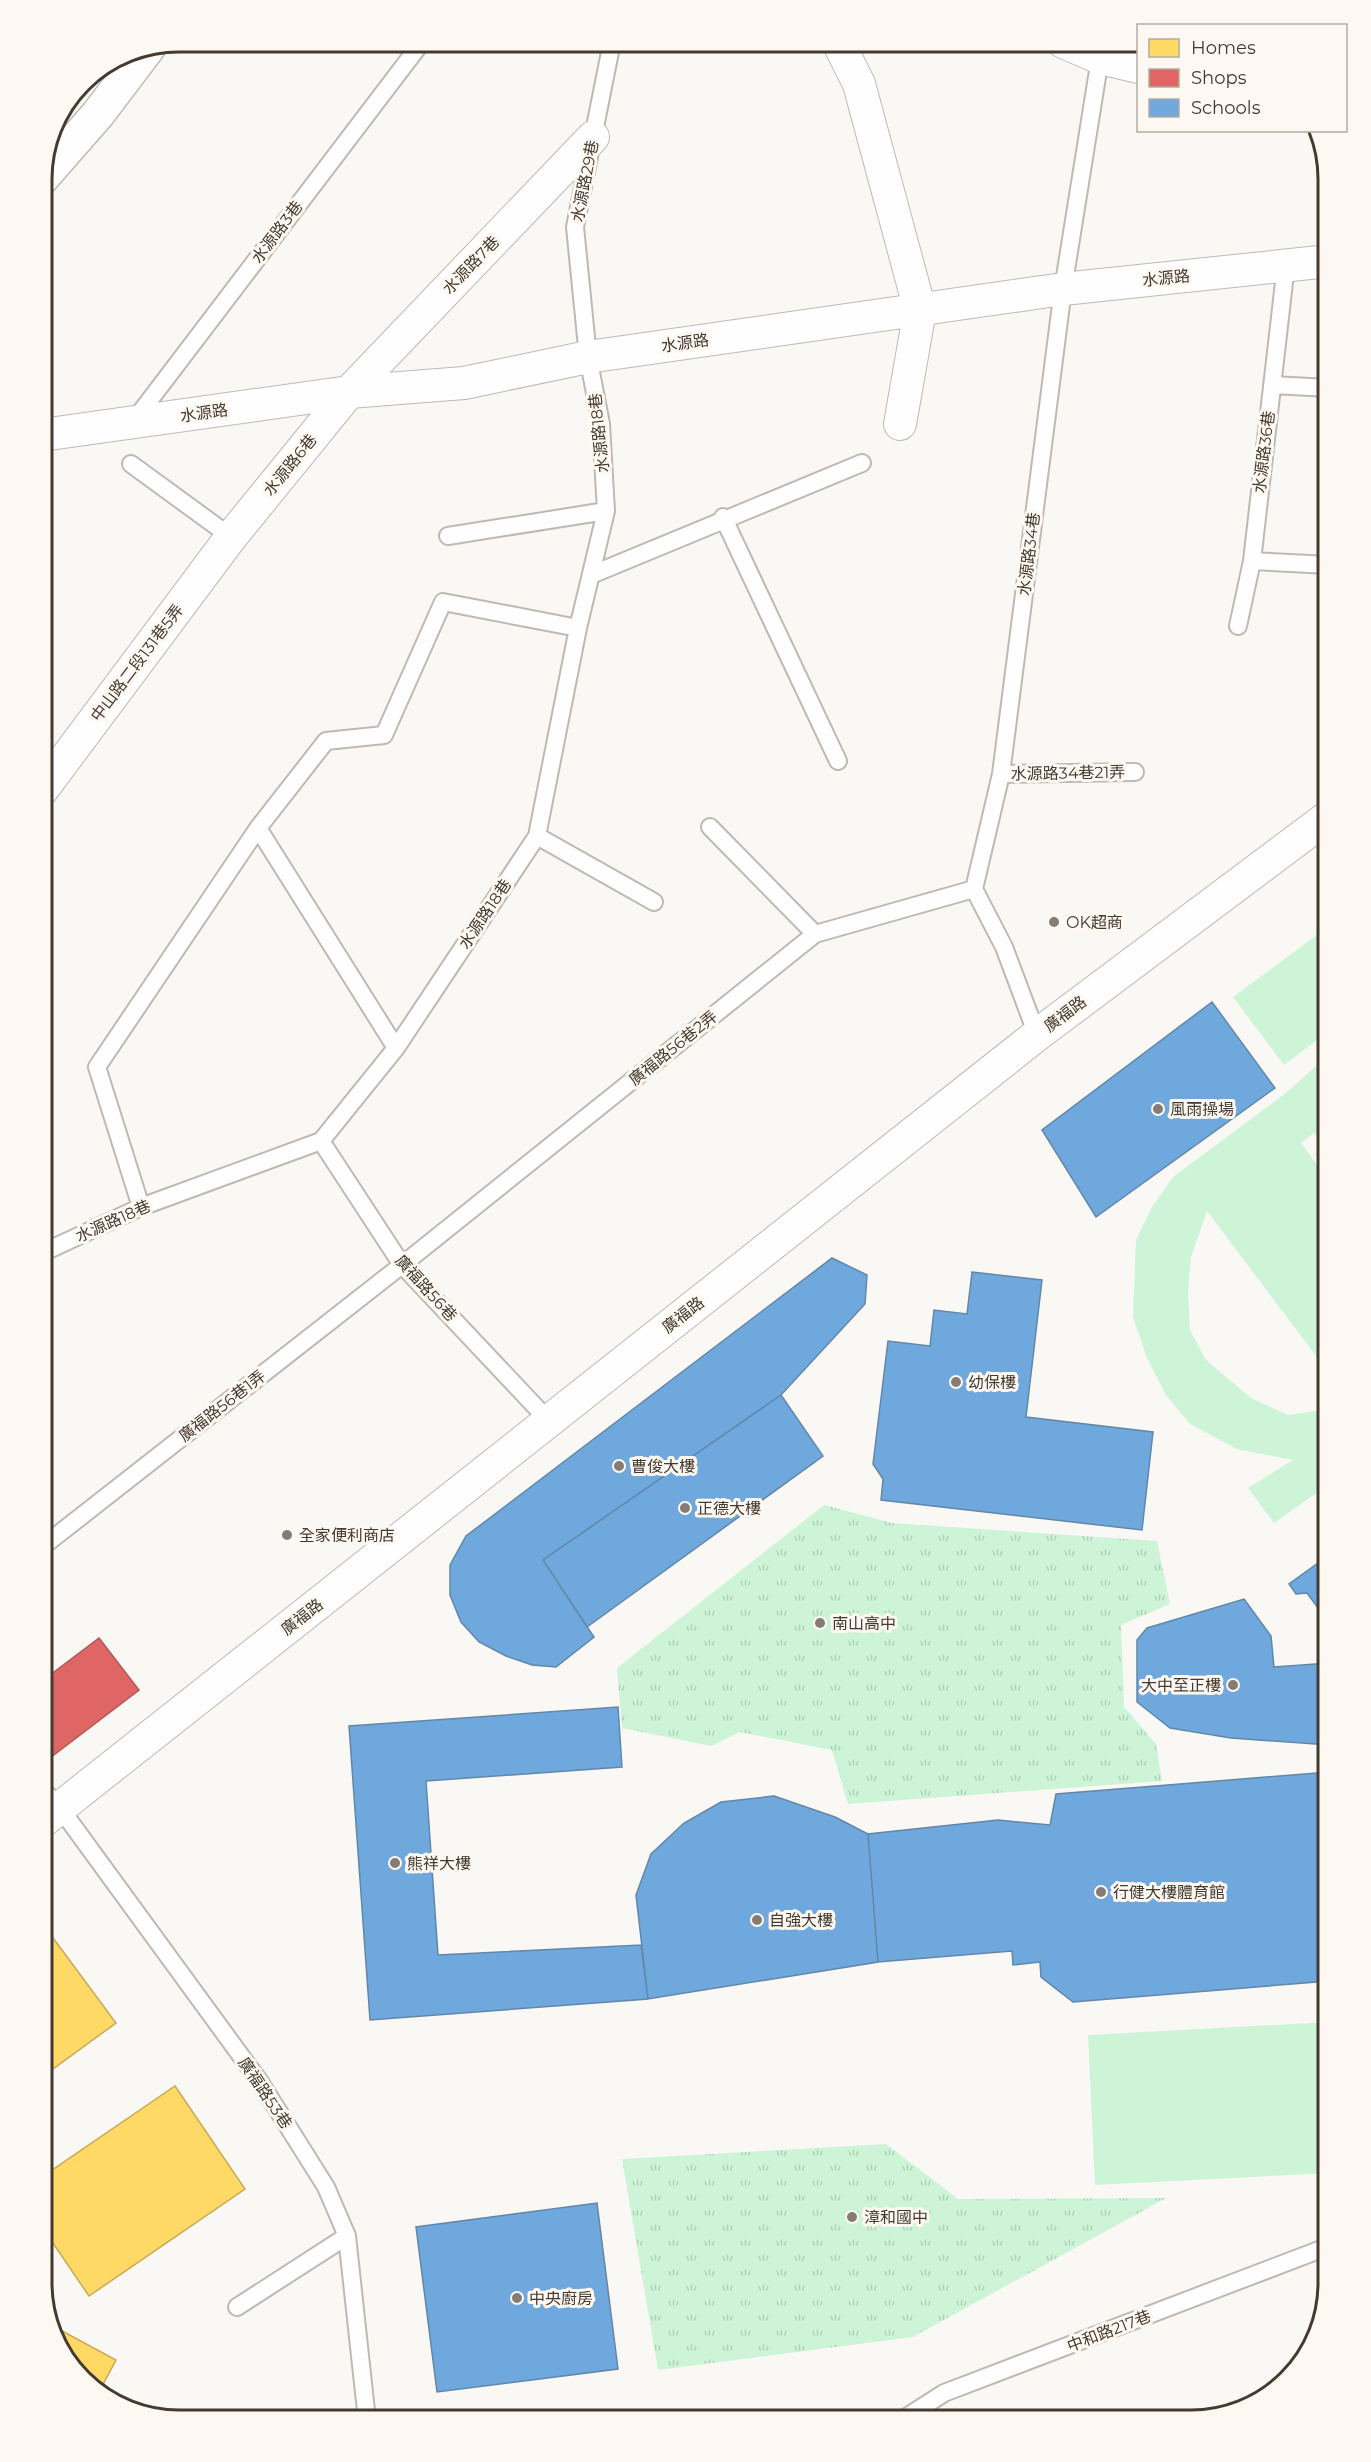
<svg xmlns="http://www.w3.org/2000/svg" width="1371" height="2462" font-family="Montserrat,'Noto Sans TC',sans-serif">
  <defs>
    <pattern id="grass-tufts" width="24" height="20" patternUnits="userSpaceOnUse" patternTransform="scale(1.5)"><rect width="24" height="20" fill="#cdf4d7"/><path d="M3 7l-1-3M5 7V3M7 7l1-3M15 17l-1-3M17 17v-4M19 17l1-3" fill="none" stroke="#b1d2b9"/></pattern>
  </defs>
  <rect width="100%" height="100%" fill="#faf8f5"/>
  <path fill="url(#grass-tufts)" d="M 824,1505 L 892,1523 L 1157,1541 L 1170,1604 L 1121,1625 L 1124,1707 L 1156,1744 L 1162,1781 L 848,1804 L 832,1750 L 740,1732 L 711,1746 L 622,1728 L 617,1668 Z
    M 886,2144 L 958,2199 L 1166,2198 L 913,2337 L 658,2370 L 622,2159 Z"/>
  <path fill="#cdf4d7" d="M 1329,926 L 1329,1031 L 1284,1065 L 1233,997 Z
    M 1329,1055 L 1329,1153 L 1314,1133 L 1301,1143 L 1329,1181 L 1329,1373 L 1207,1211 L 1191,1257 L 1188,1292 L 1190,1330 L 1206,1360 L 1251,1398 L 1288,1415 L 1329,1409 L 1329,1484 L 1274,1523 L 1248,1488 L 1293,1460 L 1237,1449 L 1190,1424 L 1166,1395 L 1147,1358 L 1133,1317 L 1136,1240 L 1152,1207 L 1173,1177 L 1282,1096 Z
    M 1329,2022 L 1329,2173 L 1095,2185 L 1088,2035 Z"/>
  <path fill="#ffd966" stroke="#c7a956" stroke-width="1.5" d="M 42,1923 L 116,2023 L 42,2077 Z
    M 175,2086 L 245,2189 L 89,2296 L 42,2227 L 42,2177 Z
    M 51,2325 L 116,2360 L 99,2392 L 53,2336 Z"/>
  <path fill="#e06666" stroke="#b15956" stroke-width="1.5" d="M 99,1638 L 139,1690 L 42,1764 L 42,1681 Z"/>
  <path fill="#6fa8dc" stroke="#6287a8" stroke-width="1.5" d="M 1212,1002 L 1275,1088 L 1096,1217 L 1042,1130 Z
    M 832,1258 L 867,1275 L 865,1304 L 781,1395 L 543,1560 L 594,1637 L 556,1667 L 532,1665 L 506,1656 L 479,1642 L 461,1622 L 450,1595 L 450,1565 L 466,1536 Z
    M 972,1272 L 1042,1280 L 1026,1417 L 1153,1432 L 1142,1530 L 881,1500 L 883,1479 L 873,1464 L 888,1341 L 930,1346 L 934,1310 L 967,1314 Z
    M 781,1395 L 823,1456 L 587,1627 L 543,1560 Z
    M 1329,1549 L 1329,1611 L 1324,1616 L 1307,1593 L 1296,1594 L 1289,1584 L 1318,1563 L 1322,1552 Z
    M 1244,1599 L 1271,1636 L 1274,1667 L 1329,1663 L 1329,1745 L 1231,1738 L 1170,1728 L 1137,1702 L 1137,1640 L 1147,1628 Z
    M 618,1707 L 622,1767 L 426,1781 L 438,1955 L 641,1945 L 648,1999 L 370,2020 L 349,1726 Z
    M 1329,1772 L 1329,1981 L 1073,2002 L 1041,1977 L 1040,1962 L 1013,1965 L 1012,1951 L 878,1962 L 868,1834 L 998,1820 L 1050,1825 L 1056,1794 Z
    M 774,1796 L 835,1817 L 868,1834 L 878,1962 L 648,1999 L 636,1895 L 651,1854 L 684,1823 L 721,1802 Z
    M 597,2203 L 618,2369 L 437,2392 L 416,2227 Z"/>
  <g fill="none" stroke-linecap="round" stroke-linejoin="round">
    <g stroke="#bfb9b3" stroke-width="20">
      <path id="service" d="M 1286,265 L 1252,561 L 1329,565
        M 1272,385 L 1329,388
        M 133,422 L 422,42
        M 131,464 L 231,537
        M 723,517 L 838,761
        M 448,536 L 606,511
        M 591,575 L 862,463
        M 1238,626 L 1252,561
        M 1001,774 L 1135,772
        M 710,827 L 815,934
        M 258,828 L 396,1048
        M 537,836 L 654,902
        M 1037,1035 L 1004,947 L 974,889 L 1001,774 L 1063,289 L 1101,52
        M 321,1141 L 402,1265 L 549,1421
        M 141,1207 L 97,1067 L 258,828 L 326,741 L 384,735 L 443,602 L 578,628
        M 42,1253 L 141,1207 L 321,1141 L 396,1048 L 537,836 L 578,628 L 606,511 L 601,424 L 588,357 L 575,227 L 612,42
        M 42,1547 L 402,1265 L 815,934 L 974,889
        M 42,1789 L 60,1808 L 260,2082 L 326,2187 L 347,2236 L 367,2420
        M 237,2307 L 347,2236
        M 902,2420 L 944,2393 L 1319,2250"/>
    </g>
    <g stroke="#bfb9b3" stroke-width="34">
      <path id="minor" d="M 838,42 L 859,84 L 920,310 L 900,424
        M 1063,42 L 1100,58 L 1138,67
        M 42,435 L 349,392 L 464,383 L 588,357 L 1063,289 L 1329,261
        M 42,790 L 231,537 L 349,392 L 593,137
        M 42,1822 L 1037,1035 L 1329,816"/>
    </g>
    <g stroke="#bfb9b3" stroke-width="36">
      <path id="tertiary" d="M 42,178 L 98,114 L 148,48"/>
    </g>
    <use href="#service" stroke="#fefefe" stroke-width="16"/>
    <use href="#minor" stroke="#fefefe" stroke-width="32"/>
    <use href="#tertiary" stroke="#fefefe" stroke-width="33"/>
  </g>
  <g fill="#847c75" stroke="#fdf8f2" stroke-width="2">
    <circle cx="1054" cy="922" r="6"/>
    <circle cx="1158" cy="1109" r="6"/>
    <circle cx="956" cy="1382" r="6"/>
    <circle cx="619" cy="1466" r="6"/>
    <circle cx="685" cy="1508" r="6"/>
    <circle cx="287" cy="1535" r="6"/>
    <circle cx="820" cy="1623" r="6"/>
    <circle cx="1233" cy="1685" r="6"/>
    <circle cx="395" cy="1863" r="6"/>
    <circle cx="1101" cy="1892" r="6"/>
    <circle cx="757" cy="1920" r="6"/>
    <circle cx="852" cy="2217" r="6"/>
    <circle cx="517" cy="2298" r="6"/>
  </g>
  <g text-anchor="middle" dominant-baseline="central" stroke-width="6" stroke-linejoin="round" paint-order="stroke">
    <g font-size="16" fill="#443a30" stroke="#fdf8f2">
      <text transform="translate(585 181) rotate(-79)">水源路29巷</text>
      <text transform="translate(277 232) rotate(-53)">水源路3巷</text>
      <text transform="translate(471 265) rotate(-46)">水源路7巷</text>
      <text transform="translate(1166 278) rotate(-6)">水源路</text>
      <text transform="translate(685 343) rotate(-8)">水源路</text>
      <text transform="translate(204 413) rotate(-8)">水源路</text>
      <text transform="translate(599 433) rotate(-96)">水源路18巷</text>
      <text transform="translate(1264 452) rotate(-83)">水源路36巷</text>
      <text transform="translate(290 465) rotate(-51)">水源路6巷</text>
      <text transform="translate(1029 554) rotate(-83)">水源路34巷</text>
      <text transform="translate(137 663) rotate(-53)">中山路二段131巷5弄</text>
      <text transform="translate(1068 773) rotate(-1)">水源路34巷21弄</text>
      <text transform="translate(485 914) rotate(-56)">水源路18巷</text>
      <text transform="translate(1065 1014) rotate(-37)">廣福路</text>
      <text transform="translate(673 1048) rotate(-39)">廣福路56巷2弄</text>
      <text transform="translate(113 1221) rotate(-24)">水源路18巷</text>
      <text transform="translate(426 1288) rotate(48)">廣福路56巷</text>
      <text transform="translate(683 1315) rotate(-38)">廣福路</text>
      <text transform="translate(222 1406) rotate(-38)">廣福路56巷1弄</text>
      <text transform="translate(302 1617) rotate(-38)">廣福路</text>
      <text transform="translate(265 2093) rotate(56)">廣福路53巷</text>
      <text transform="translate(1109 2331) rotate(-21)">中和路217巷</text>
    </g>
    <g font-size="16" fill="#443a30" stroke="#fdf8f2" text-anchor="start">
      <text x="1066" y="922">OK超商</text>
      <text x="1170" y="1109">風雨操場</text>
      <text x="968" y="1382">幼保樓</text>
      <text x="631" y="1466">曹俊大樓</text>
      <text x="697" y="1508">正德大樓</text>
      <text x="299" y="1535">全家便利商店</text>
      <text x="832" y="1623">南山高中</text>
      <text x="1221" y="1685" text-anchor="end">大中至正樓</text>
      <text x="407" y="1863">熊祥大樓</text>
      <text x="1113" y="1892">行健大樓體育館</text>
      <text x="769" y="1920">自強大樓</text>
      <text x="864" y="2217">漳和國中</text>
      <text x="529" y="2298">中央廚房</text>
    </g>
  </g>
  <path d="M0 0H1371V2462H0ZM179 52H1191A127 127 0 0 1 1318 179V2283A127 127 0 0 1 1191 2410H179A127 127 0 0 1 52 2283V179A127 127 0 0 1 179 52Z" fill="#fdf8f2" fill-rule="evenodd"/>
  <path fill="none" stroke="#443a30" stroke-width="3" d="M179 52H1191A127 127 0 0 1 1318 179V2283A127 127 0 0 1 1191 2410H179A127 127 0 0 1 52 2283V179A127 127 0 0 1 179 52Z"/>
  <rect x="1137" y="24" width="210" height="108" fill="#fdf8f2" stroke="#b3aca4" stroke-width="1.5"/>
  <rect x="1149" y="39" width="30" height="18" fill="#ffd966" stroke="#b3aca4" stroke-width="1.5"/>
  <text x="1191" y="54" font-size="18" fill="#443a30">Homes</text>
  <rect x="1149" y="69" width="30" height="18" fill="#e06666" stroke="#b3aca4" stroke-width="1.5"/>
  <text x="1191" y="84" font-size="18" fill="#443a30">Shops</text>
  <rect x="1149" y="99" width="30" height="18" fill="#6fa8dc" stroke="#b3aca4" stroke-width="1.5"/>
  <text x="1191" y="114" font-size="18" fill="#443a30">Schools</text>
</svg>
